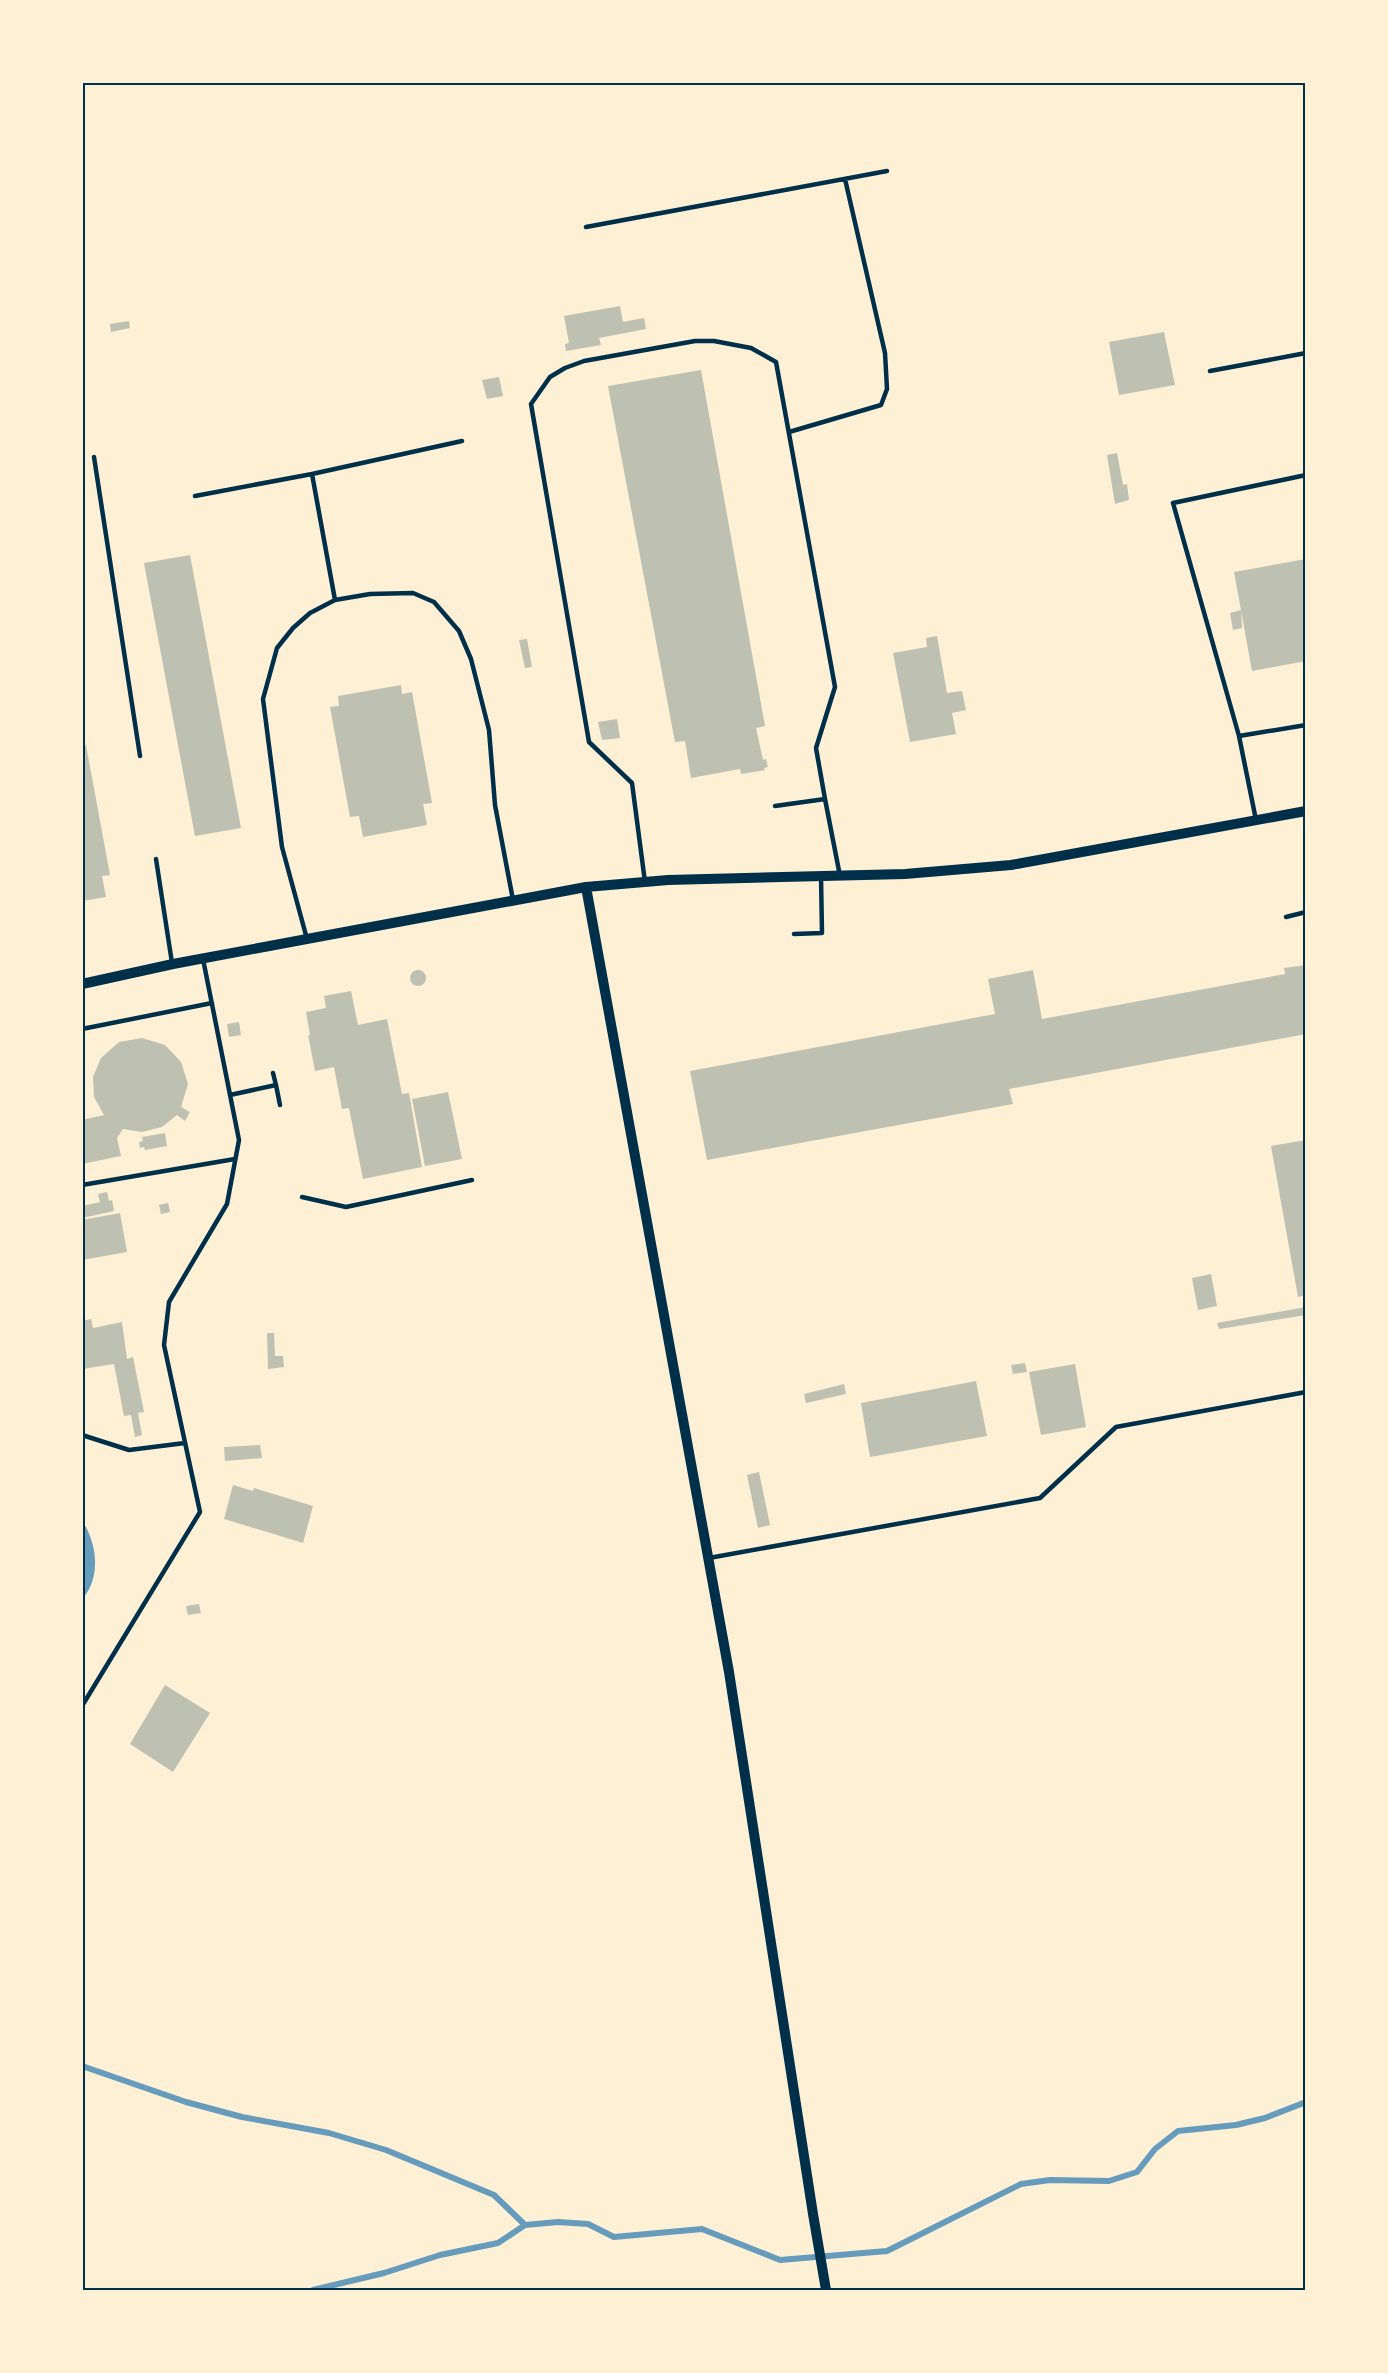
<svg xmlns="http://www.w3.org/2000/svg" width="1388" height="2373" font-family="Helvetica,sans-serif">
  <rect width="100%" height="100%" fill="#fdf0d5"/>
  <path fill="#669bbc" d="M 83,1522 C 97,1544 101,1577 83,1598 Z"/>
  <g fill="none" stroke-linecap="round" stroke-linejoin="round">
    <path stroke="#669bbc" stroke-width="6" d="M 82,2066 L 186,2102 L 242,2117 L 329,2133 L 386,2150 L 494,2195 L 525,2225
      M 313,2290 L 384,2273 L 440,2255 L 498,2243 L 525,2225 L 558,2222 L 588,2224 L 614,2237 L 702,2229 L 780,2260 L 887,2251 L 1021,2184 L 1050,2180 L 1109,2181 L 1137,2172 L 1155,2149 L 1178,2131 L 1236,2125 L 1265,2118 L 1306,2102"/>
  </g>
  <path fill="#bec0b2" d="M 620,306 L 623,322 L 644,318 L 646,329 L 599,338 L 601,345 L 566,351 L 565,344 L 569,343 L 564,316 Z
    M 129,321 L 130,328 L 111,332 L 110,324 Z
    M 1164,332 L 1175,385 L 1119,395 L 1109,342 Z
    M 701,370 L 765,726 L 756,728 L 763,760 L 766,759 L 768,767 L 764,768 L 765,770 L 741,774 L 740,769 L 691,778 L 685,741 L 675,742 L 608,386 Z
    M 499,377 L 503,396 L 487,399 L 482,380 Z
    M 1117,453 L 1123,485 L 1127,484 L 1129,500 L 1115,504 L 1107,455 Z
    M 190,555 L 241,828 L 195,836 L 144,563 Z
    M 1306,559 L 1306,661 L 1252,671 L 1234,572 Z
    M 1241,610 L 1242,628 L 1233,630 L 1230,613 Z
    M 937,636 L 947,693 L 962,691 L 966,710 L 952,713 L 956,734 L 910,742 L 893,653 L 927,647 L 926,638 Z
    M 527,639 L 532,667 L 525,668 L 519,640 Z
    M 401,685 L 402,694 L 412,692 L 432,803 L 423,804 L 427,825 L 363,837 L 359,816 L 350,817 L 330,707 L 339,706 L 338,696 Z
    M 617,719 L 620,738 L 602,740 L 598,722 Z
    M 86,745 L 110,875 L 102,876 L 106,897 L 82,901 L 82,746 Z
    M 1306,965 L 1306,1034 L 1009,1089 L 1013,1104 L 707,1160 L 690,1071 L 995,1014 L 988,979 L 1033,970 L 1042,1019 L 1285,974 L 1284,968 Z
    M410 978a8 8 0 1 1 16 0a8 8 0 1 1-16 0Z
    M 351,991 L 358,1025 L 387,1019 L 402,1094 L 409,1093 L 422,1167 L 363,1179 L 349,1108 L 342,1109 L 334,1067 L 315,1071 L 308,1035 L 310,1035 L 306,1012 L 326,1008 L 324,996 Z
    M 239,1022 L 241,1035 L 229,1037 L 227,1024 Z
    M 142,1038 L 165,1045 L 181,1062 L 188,1084 L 181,1107 L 190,1112 L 185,1121 L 177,1115 L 162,1127 L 142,1132 L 123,1129 L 117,1138 L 121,1156 L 82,1164 L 82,1120 L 104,1115 L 94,1097 L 93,1077 L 101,1058 L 119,1042 Z
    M 448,1092 L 462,1159 L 425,1166 L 412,1099 Z
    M 165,1133 L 167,1146 L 145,1150 L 144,1147 L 140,1148 L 139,1142 L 143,1141 L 142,1137 Z
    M 1306,1140 L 1306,1295 L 1298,1297 L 1271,1146 Z
    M 107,1192 L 109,1201 L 112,1200 L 114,1211 L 82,1218 L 82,1206 L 100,1202 L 98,1194 Z
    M 168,1203 L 170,1212 L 161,1214 L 159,1205 Z
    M 120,1213 L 127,1252 L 82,1260 L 82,1220 Z
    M 1211,1274 L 1217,1306 L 1198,1310 L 1192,1278 Z
    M 1306,1307 L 1306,1315 L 1219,1329 L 1217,1323 Z
    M 91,1319 L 93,1328 L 122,1322 L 127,1359 L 133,1357 L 144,1412 L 138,1413 L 142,1435 L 135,1437 L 131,1415 L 124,1416 L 114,1364 L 82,1369 L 82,1321 Z
    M 267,1333 L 274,1333 L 275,1356 L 283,1356 L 284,1367 L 268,1369 Z
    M 1025,1363 L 1027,1372 L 1013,1374 L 1011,1365 Z
    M 1075,1364 L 1086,1427 L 1041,1435 L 1029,1372 Z
    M 976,1381 L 987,1436 L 870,1457 L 861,1403 Z
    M 844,1384 L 846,1394 L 806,1403 L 804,1394 Z
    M 260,1445 L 262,1458 L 225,1461 L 224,1447 Z
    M 759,1472 L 770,1525 L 758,1528 L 747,1475 Z
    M 233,1485 L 253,1491 L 254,1488 L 313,1506 L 303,1543 L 224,1519 Z
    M 199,1604 L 201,1613 L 188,1615 L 186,1606 Z
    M 165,1685 L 210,1713 L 173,1772 L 130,1744 Z"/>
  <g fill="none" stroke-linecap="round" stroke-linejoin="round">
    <path stroke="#003049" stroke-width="4.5" d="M 586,227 L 887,171
      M 1210,371 L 1306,353
      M 789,432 L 881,405 L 887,389 L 885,353 L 845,179
      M 94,457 L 140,756
      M 195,496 L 312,474
      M 335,600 L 312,474 L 462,441
      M 1239,736 L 1306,725
      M 775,806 L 825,799 L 840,876
      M 1256,820 L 1239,736 L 1173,503 L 1306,475
      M 156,859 L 172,963
      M 645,882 L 632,783 L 589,742 L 531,404 L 550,377 L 565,368 L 584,361 L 695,341 L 714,341 L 751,348 L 776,362 L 835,687 L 816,748 L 825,799
      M 1286,917 L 1306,912
      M 794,934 L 822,933 L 821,876
      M 307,939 L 282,847 L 263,699 L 277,648 L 293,628 L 310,613 L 335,600 L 370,594 L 413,593 L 434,602 L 459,631 L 471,659 L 489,730 L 495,805 L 513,900
      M 82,1029 L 212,1003
      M 276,1085 L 280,1105
      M 230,1095 L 276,1085 L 273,1073
      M 82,1185 L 235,1159
      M 302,1197 L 346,1207 L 472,1180
      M 82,1435 L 129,1450 L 185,1443
      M 709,1558 L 1040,1498 L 1116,1427 L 1306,1392
      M 82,1706 L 200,1512 L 164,1345 L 169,1302 L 227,1204 L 239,1140 L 203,959"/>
    <path stroke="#003049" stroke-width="10" d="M 586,887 L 729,1672 L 813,2214 L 826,2290
      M 82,984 L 173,964 L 586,887 L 668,880 L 905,874 L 1011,865 L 1306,811"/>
  </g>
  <rect width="1388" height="2373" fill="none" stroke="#fdf0d5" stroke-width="168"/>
  <rect x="84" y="84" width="1220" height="2205" fill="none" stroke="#003049" stroke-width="2"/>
</svg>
